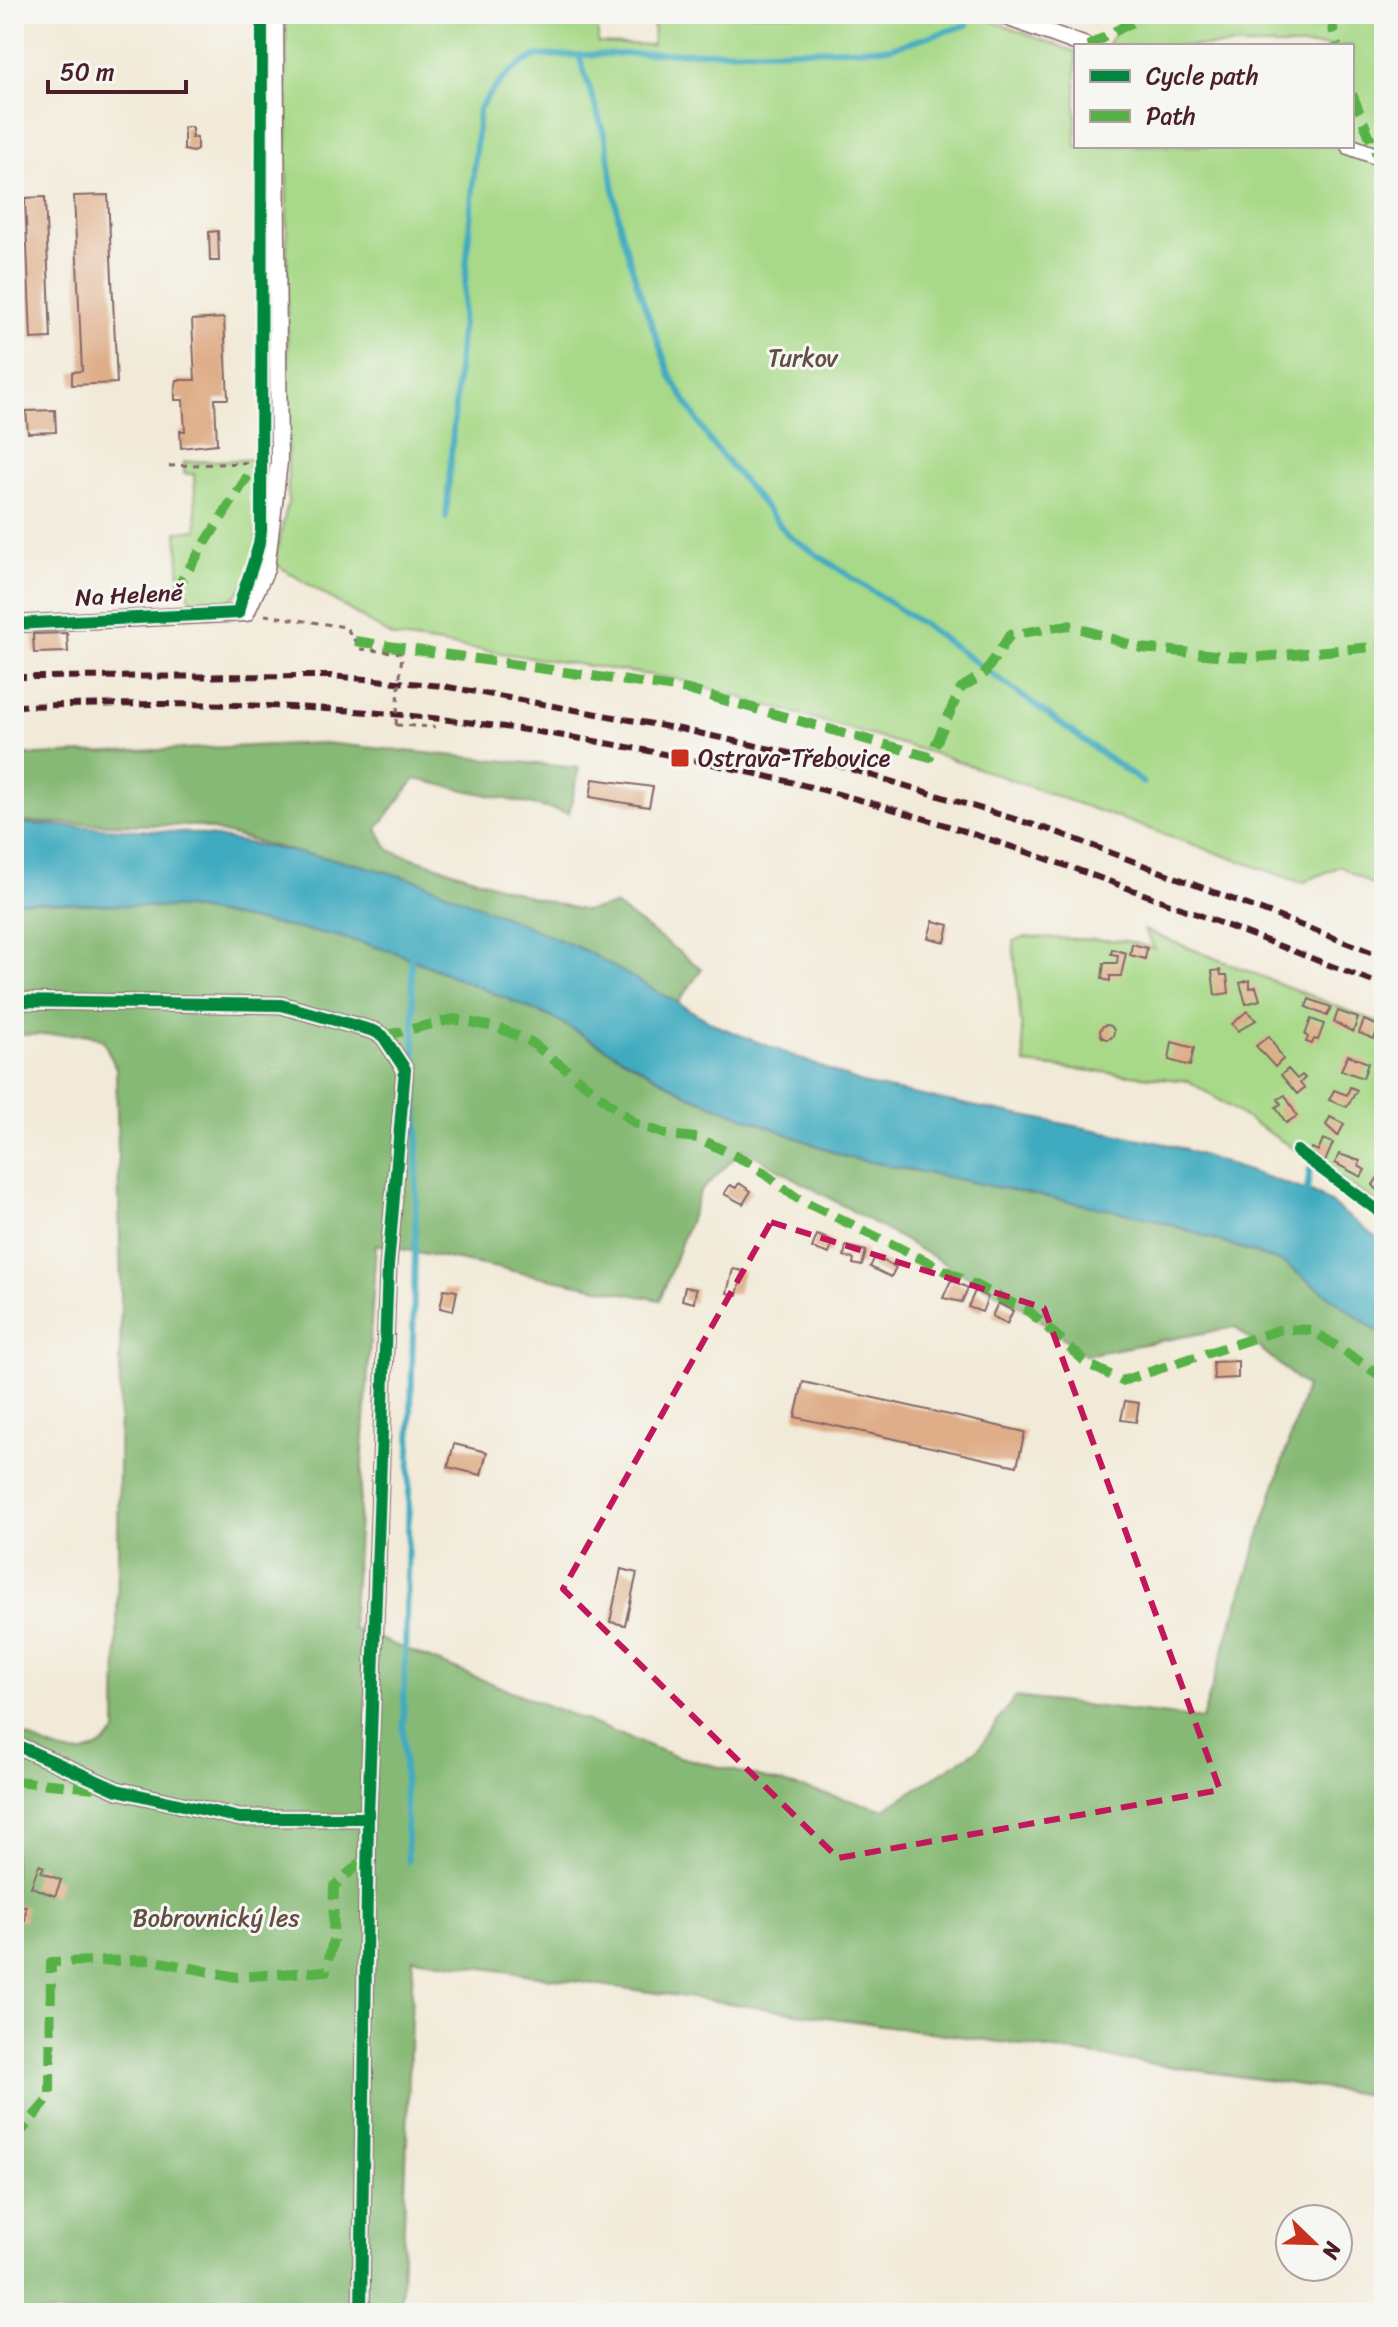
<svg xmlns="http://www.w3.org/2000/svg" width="1398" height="2327" font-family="Sriracha,sans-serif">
  <rect width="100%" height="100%" fill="#f6f6f2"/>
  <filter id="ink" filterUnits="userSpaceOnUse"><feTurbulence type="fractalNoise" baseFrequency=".0125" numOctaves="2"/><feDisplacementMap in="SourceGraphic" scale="16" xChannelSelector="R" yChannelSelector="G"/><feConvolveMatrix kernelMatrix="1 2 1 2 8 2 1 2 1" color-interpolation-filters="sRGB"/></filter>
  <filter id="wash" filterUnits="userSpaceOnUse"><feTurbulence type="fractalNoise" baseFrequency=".006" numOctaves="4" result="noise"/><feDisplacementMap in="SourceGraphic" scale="32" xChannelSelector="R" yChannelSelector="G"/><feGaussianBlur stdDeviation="1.8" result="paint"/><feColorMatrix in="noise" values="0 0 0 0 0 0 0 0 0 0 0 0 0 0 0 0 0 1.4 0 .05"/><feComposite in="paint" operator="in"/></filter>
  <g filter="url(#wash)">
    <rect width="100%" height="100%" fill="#f2ead8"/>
    <path fill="#a8d988" stroke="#797c5a" stroke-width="2" d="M 300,14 L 598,14 L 598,43 L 653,45 L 654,14 L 972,14 L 1076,52 L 1076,146 L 1352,146 L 1352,46 L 1106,46 L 1118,29 L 1116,14 L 1384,14 L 1384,892 L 1340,866 L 1302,883 L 946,757 L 677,679 L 393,637 L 274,563 L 288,502 L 286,24 Z
      M 259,459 C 259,502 268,629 192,600 L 180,580 L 177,532 L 197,530 L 194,474 L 184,474 L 184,462 Z
      M 1144,930 L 1384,1025 L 1384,1207 L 1189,1081 L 1025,1064 L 1013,941 L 1026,937 L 1127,941 L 1155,949 Z"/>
    <path fill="#86b974" stroke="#686c50" stroke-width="2" fill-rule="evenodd" d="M 324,743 L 579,768 L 569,813 L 415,779 L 377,829 L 389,850 L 531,897 L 585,911 L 615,905 L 702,969 L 672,1011 L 418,885 L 198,826 L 14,822 L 14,756 Z
      M 30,899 L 185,908 L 337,936 L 397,953 L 553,1018 L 688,1095 L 846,1157 L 1151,1218 L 1284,1263 L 1384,1336 L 1384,2097 L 413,1958 L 401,2313 L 14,2313 L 14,1730 C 51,1749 84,1771 116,1732 L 121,1288 L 116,1068 L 103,1040 L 85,1034 L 14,1035 L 14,901 ZM 743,1149 L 1030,1312 L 1085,1355 L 1235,1327 L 1306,1387 L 1202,1719 L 1015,1697 L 978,1749 L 884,1809 L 672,1755 L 352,1628 L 376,1244 L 660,1300 L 700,1192 Z"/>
    <path fill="#40abc0" stroke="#456576" stroke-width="2" d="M 30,824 L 194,833 L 354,863 L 422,882 L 586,951 L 720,1027 L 867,1085 L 1171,1145 L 1319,1195 L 1384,1243 L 1384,1336 L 1284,1263 L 1151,1218 L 846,1157 L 688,1095 L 553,1018 L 397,953 L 337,936 L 185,908 L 14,901 L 14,825 Z"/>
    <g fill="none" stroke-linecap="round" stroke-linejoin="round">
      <path stroke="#40abc0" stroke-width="6" d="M 579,55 L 606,140 L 620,227 L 638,287 L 671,377 L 710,441 L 789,536 L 931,630 L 1143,783
        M 446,518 L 479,109 C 496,85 510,67 537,56 L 890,48 L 967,25
        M 1306,1198 L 1310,1169
        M 408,1861 L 403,1736 L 418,1130 L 411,953"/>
    </g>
    <g id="blocks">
      <path fill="#dfae89" d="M 184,127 L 192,127 L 192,138 L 197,137 L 197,150 L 193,152 L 184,150 Z
        M 108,195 L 117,383 L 72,385 L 72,372 L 82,371 L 74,196 Z
        M 45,197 L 51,338 L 31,339 L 25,198 Z
        M 218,231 L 219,261 L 210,261 L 209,232 Z
        M 224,318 L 228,399 L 215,399 L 217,444 L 181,448 L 180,431 L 185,431 L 183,400 L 175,400 L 175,390 L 177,380 L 195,380 L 192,320 Z
        M 55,410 L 56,432 L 28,433 L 26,411 Z
        M 67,633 L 68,652 L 34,653 L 33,634 Z
        M 593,779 L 653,787 L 649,807 L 590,797 Z
        M 933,921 L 949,925 L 945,942 L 928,938 Z
        M 1132,944 L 1147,948 L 1145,959 L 1130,955 Z
        M 1112,949 L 1126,953 L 1121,976 L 1110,976 L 1110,981 L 1102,979 L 1104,963 L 1117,963 L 1118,955 L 1111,954 Z
        M 1220,970 L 1221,975 L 1227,975 L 1229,993 L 1215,995 L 1212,971 Z
        M 1250,980 L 1250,988 L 1256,987 L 1260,1000 L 1246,1004 L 1240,983 Z
        M 1309,999 L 1331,1007 L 1327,1016 L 1306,1007 Z
        M 1247,1011 L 1256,1020 L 1238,1031 L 1232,1024 Z
        M 1338,1011 L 1358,1018 L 1353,1032 L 1334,1022 Z
        M 1311,1019 L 1324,1024 L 1318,1040 L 1314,1039 L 1312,1044 L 1306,1042 L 1308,1037 L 1305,1035 Z
        M 1364,1020 L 1379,1026 L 1374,1039 L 1359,1033 Z
        M1100 1032a7 7 0 1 1 14 0a7 7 0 1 1-14 0Z
        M 1269,1036 L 1283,1059 L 1275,1067 L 1256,1046 Z
        M 1172,1042 L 1194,1048 L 1190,1066 L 1169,1060 Z
        M 1348,1055 L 1368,1063 L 1363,1078 L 1341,1070 Z
        M 1288,1069 L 1297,1079 L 1302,1075 L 1305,1078 L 1300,1083 L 1304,1088 L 1297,1094 L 1281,1075 Z
        M 1350,1087 L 1357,1090 L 1347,1107 L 1329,1100 L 1334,1090 L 1347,1095 Z
        M 1285,1095 L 1297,1116 L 1286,1123 L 1276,1107 L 1281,1104 L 1278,1099 Z
        M 1330,1117 L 1344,1124 L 1338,1136 L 1326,1125 Z
        M 1323,1139 L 1333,1143 L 1325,1162 L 1310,1151 L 1312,1148 L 1318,1151 Z
        M 1339,1154 L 1360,1161 L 1359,1166 L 1365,1170 L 1361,1177 L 1335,1163 Z
        M 1384,1168 L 1384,1198 L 1373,1185 Z
        M 739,1183 L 751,1191 L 743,1204 L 724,1194 L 730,1185 L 736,1188 Z
        M 817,1235 L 833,1241 L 829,1254 L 812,1248 Z
        M 846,1246 L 866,1251 L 862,1266 L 853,1264 L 854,1259 L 844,1256 Z
        M 875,1257 L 896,1267 L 891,1277 L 870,1267 Z
        M 733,1269 L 743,1271 L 737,1295 L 727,1293 Z
        M 951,1280 L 968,1288 L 962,1302 L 943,1298 Z
        M 685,1287 L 696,1289 L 694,1303 L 682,1300 Z
        M 444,1289 L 457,1291 L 453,1311 L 440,1308 Z
        M 975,1291 L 988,1297 L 982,1312 L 968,1307 Z
        M 998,1303 L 1013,1311 L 1007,1324 L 992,1316 Z
        M 1238,1361 L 1238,1378 L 1214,1379 L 1213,1362 Z
        M 803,1382 L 1025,1432 L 1017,1466 L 795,1417 Z
        M 1125,1401 L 1139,1403 L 1136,1422 L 1121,1420 Z
        M 454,1444 L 487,1452 L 481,1475 L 448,1467 Z
        M 621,1569 L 637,1573 L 625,1625 L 610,1622 Z
        M 39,1865 L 44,1867 L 41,1872 L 61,1880 L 55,1896 L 31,1887 Z
        M 14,1905 L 26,1906 L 25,1921 L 14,1920 Z"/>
    </g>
  </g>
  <g filter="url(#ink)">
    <use href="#blocks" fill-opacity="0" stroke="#856668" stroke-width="2"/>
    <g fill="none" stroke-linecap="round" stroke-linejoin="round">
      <g stroke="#856668" stroke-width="11">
        <path id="lane" d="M 1297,1151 L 1384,1215"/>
      </g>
      <g stroke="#856668" stroke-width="19">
        <path id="street" d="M 998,14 L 1086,46
          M 1349,146 L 1384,159
          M 14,624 L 246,613 L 266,569 L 279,462 L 275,14
          M 14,1001 L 281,1005 L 374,1031 L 383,1036 L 405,1069 L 388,1266 L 368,1818 L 361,2313
          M 14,1744 L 117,1790 L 240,1818 L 368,1818"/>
      </g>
      <path stroke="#856668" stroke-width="3" stroke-dasharray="6 6" stroke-linecap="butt" d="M 169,466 L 261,462
        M 265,615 L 346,627 L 360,649 L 402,653
        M 396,725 L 435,727"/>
      <use href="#lane" stroke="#fff" stroke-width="8"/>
      <use href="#street" stroke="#fff" stroke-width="16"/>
      <path stroke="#4a1f2b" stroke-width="6" stroke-dasharray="12 6" stroke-linecap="butt" d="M 14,677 L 331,676 L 443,686 L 680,729 L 821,760 L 1054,831 L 1384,957
        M 14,706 C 118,704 222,702 326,709 C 490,719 655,748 815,788 C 1009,837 1197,915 1384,986"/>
      <path stroke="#856668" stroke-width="3" stroke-dasharray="6 6" stroke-linecap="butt" d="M 396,725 L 402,653"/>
      <path stroke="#57b146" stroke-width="10" stroke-dasharray="20 10" stroke-linecap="butt" d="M 1330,14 L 1337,46
        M 1088,46 L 1147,14
        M 1352,94 L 1378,157 L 1384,194
        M 173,594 L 249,474 L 262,466
        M 355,641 L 688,690 L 930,757 L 961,688 L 984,674 L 1010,635 L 1069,625 L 1141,648 L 1248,658 L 1384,646
        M 383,1036 L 453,1019 L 499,1028 L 531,1042 L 636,1124 L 668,1135 L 698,1138 L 750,1163 L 797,1198 L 1030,1312 L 1088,1364 L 1122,1381 L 1282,1329 L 1312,1330 L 1384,1378
        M 14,1781 L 97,1788
        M 14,2140 L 50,2097 L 51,1962 L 152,1960 L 236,1977 L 326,1971 L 333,1940 L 334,1886 L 367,1857"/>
      <g stroke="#f6f6f2" stroke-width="17">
        <path id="cycleway" d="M 14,624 L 238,613 C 243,584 258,561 261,531 L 262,14
          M 14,1001 L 281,1005 L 374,1031 L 383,1036 L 405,1069 L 388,1266 L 368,1818 L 361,2313
          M 1297,1151 L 1384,1215
          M 14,1744 L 117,1790 L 240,1818 L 368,1818"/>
      </g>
      <use href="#cycleway" stroke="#00873e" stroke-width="12"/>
    </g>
  </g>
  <path fill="none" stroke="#c2185b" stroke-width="6" stroke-dasharray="16 10" stroke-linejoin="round" d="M 771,1222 L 1044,1308 L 1220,1790 L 838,1858 L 563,1589 Z"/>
  <rect fill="#c8321e" stroke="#f6f6f2" stroke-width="3" x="670" y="748" width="20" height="20" rx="4"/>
  <g text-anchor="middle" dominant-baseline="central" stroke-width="6" stroke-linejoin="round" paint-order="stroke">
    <g font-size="24" fill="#624e42" stroke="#f6f6f2">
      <text x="803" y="358">Turkov</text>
      <text x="216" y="1918">Bobrovnický les</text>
    </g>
    <g font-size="24" fill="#4a1f2b" stroke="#f6f6f2">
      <text transform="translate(129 595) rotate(-3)">Na Heleně</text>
    </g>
    <g font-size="24" fill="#4a1f2b" stroke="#f6f6f2" text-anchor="start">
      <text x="698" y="758">Ostrava-Třebovice</text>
    </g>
  </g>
  <rect width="1398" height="2327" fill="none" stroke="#f6f6f2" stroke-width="48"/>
  <rect x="1074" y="44" width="280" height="104" fill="#f6f6f2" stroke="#b1a0a2" stroke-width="2"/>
  <rect x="1090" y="70" width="40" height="12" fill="#00873e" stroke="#b1a0a2" stroke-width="2"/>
  <text x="1146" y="84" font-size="24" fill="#4a1f2b">Cycle path</text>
  <rect x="1090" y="110" width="40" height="12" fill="#57b146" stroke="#b1a0a2" stroke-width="2"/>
  <text x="1146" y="124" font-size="24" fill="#4a1f2b">Path</text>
  <g transform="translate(1314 2243) rotate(113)"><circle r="38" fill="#f6f6f2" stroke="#b1a0a2" stroke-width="2"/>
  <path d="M0-6L14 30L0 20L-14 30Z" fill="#c8321e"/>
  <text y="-12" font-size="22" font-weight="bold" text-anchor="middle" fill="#4a1f2b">N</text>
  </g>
  <path d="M48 80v12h138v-12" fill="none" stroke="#4a1f2b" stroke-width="4"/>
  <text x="60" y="80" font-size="24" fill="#4a1f2b" stroke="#f6f6f2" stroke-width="6" paint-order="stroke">50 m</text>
</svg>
